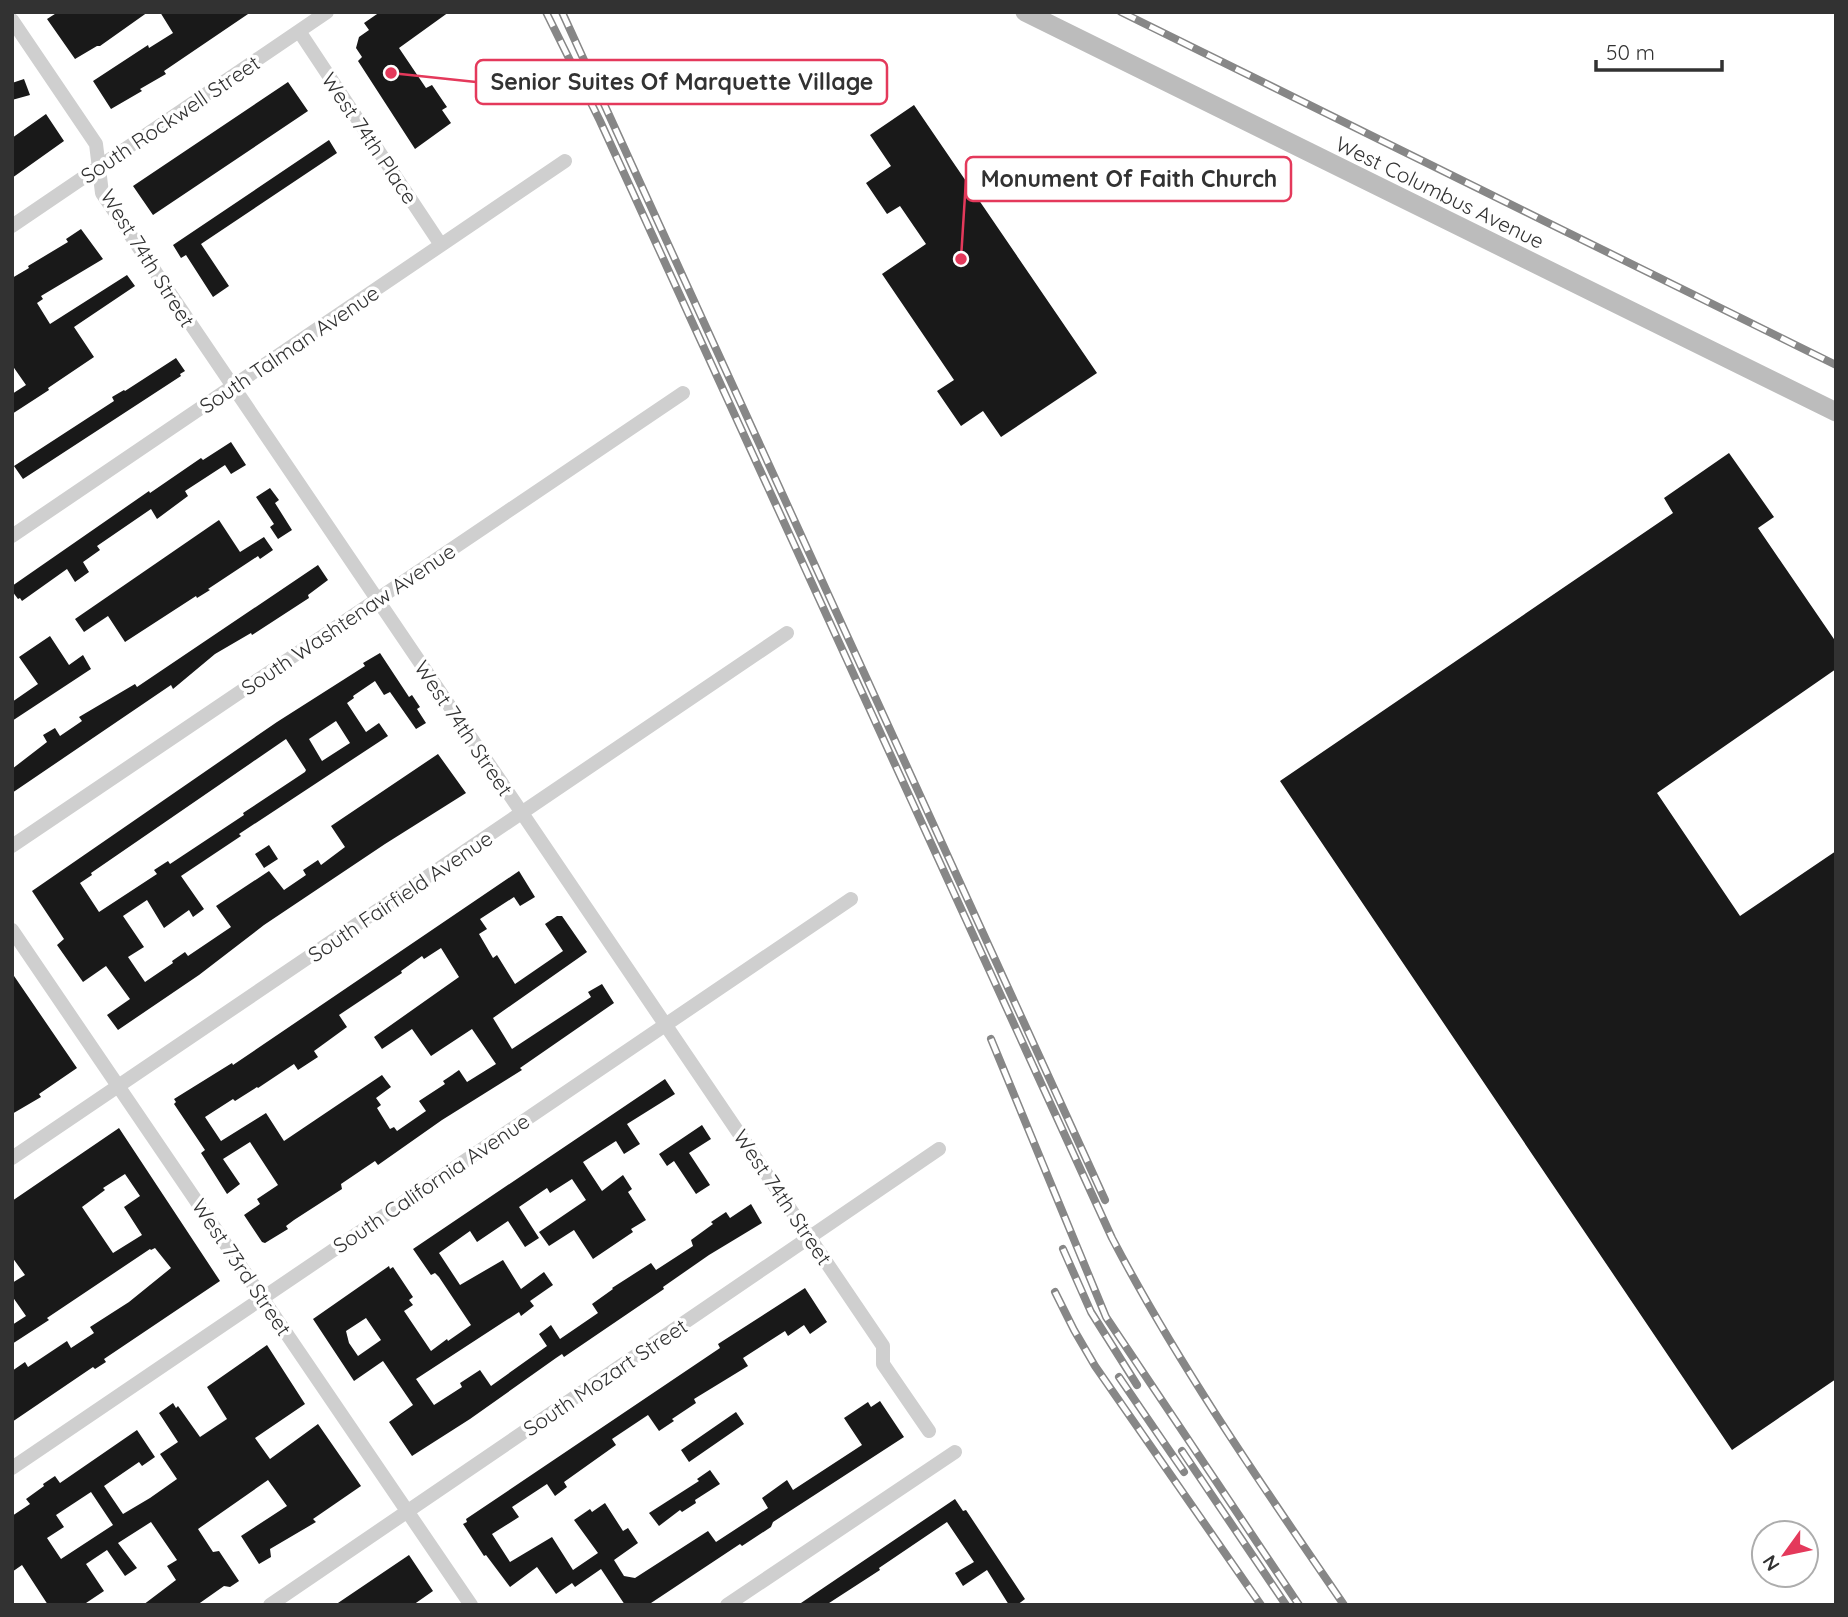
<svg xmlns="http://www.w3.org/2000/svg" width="1848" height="1617" font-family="Quicksand,sans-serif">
  <rect width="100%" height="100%" fill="#fff"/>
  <path fill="#191919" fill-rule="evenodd" d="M 58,12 L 148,12 L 100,46 L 97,46 L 75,59 L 47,19 Z
    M 160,12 L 251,12 L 164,71 L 166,74 L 140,89 L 142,91 L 111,109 L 93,81 L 148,45 L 149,48 L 173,33 Z
    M 380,12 L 449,12 L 399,48 L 426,88 L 432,85 L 447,107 L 442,110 L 451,123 L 415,149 L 358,61 L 362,57 L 356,48 L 359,37 L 369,30 L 364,23 Z
    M 24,79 L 30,95 L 12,100 L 12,83 Z
    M 288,82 L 308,111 L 153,215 L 133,186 Z
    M 914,105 L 1097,373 L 1001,437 L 983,411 L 961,426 L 937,391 L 954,380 L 882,274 L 926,244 L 900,206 L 887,214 L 866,183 L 891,166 L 870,135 Z
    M 46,114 L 64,141 L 12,178 L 12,138 Z
    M 329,140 L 337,153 L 201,244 L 229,286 L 213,297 L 186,255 L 181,258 L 173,245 Z
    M 81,229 L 103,259 L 41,296 L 43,299 L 37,303 L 50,324 L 127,275 L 135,286 L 74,327 L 94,357 L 48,388 L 49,390 L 12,414 L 12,394 L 26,385 L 12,365 L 12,278 L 29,268 L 28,266 L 68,242 L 66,239 Z
    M 176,358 L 185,371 L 180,374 L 181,376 L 23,479 L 14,466 L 114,401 L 112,397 L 124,390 L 125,391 Z
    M 231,442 L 246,465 L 231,474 L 225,465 L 185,491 L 188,496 L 157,519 L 151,509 L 97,546 L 100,550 L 83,562 L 89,572 L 75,582 L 67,569 L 22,601 L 20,598 L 18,599 L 12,591 L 12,586 L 149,491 L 150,493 L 201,458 L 203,460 Z
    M 1729,453 L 1774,517 L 1758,528 L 1836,642 L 1836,669 L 1657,793 L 1740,916 L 1836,851 L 1836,1379 L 1732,1450 L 1280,781 L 1673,513 L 1664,498 Z
    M 270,488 L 279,500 L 275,503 L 292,530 L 278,539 L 270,527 L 274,524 L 256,497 Z
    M 219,520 L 240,552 L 264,537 L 273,550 L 260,559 L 258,556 L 208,589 L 210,590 L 197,598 L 196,596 L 125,642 L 108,616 L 84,632 L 75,619 Z
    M 318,565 L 328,580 L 308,595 L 309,598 L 252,635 L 251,633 L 215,654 L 173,689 L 171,685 L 12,793 L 12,769 L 47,742 L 43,735 L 55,728 L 60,736 L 82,721 L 79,717 L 135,684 L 137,687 Z
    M 50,636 L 69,665 L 83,655 L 91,669 L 12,721 L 12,702 L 38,684 L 19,657 Z
    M 380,653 L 409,697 L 412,695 L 420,707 L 417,709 L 426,723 L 416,729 L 390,692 L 384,695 L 375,681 L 353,696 L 354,698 L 347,703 L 366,732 L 379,723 L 388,736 L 239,834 L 241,836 L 181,876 L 204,909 L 193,917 L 189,910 L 164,928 L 147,900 L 123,916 L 144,947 L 128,957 L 145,982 L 173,963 L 172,961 L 185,952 L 188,956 L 231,927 L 216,906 L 269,871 L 284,890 L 306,875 L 303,870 L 318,860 L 321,865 L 345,847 L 331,826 L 438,754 L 466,793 L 385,844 L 264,925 L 199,975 L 118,1030 L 107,1015 L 130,999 L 106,966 L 83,982 L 57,945 L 64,939 L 32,891 L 277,722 L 365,666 L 363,663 ZM 336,721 L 350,743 L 322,761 L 309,739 ZM 286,739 L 306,770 L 305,772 L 243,813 L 244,815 L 170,864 L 168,861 L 154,870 L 157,874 L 99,912 L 80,883 L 92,875 L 91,873 Z
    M 269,845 L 278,859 L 264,868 L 255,854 Z
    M 519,871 L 535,897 L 520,906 L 514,897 L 480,919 L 487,929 L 479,934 L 493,958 L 497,955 L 515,984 L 563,951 L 545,924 L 557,916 L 562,916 L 587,952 L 493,1018 L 512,1049 L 591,997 L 588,992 L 602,984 L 614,1003 L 520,1068 L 522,1070 L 442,1120 L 378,1165 L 375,1161 L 341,1184 L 342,1189 L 294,1220 L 286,1226 L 288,1229 L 265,1243 L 262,1242 L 244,1215 L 260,1204 L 257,1199 L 278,1185 L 250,1142 L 223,1159 L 240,1184 L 227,1194 L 201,1153 L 205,1150 L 174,1104 L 176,1102 L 174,1099 L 232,1063 L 233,1065 ZM 441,948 L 459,977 L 374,1037 L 382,1049 L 412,1029 L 431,1056 L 472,1029 L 496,1064 L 467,1082 L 459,1070 L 452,1075 L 443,1081 L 445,1084 L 419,1101 L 426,1111 L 397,1131 L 394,1127 L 390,1129 L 377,1108 L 381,1105 L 376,1098 L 391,1087 L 382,1075 L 284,1141 L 266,1113 L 221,1141 L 205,1117 L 233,1099 L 235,1101 L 257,1087 L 258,1088 L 294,1064 L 298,1070 L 318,1057 L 314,1051 L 347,1027 L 339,1015 L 402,973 L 401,971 L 422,956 L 424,959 Z
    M 12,973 L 77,1068 L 39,1094 L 41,1097 L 12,1114 Z
    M 665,1079 L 675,1094 L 627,1124 L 640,1144 L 624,1154 L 616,1141 L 583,1162 L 602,1191 L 623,1175 L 632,1189 L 628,1192 L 646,1220 L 631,1229 L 633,1232 L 593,1259 L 574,1230 L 549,1246 L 539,1232 L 586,1200 L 572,1179 L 550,1193 L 547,1188 L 519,1207 L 539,1238 L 525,1247 L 508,1221 L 477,1242 L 470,1231 L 439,1253 L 460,1285 L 503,1260 L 521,1289 L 544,1272 L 553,1285 L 530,1301 L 534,1306 L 521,1316 L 519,1312 L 416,1379 L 434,1405 L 462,1387 L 460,1383 L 480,1370 L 491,1386 L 547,1346 L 539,1334 L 551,1325 L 560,1339 L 598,1313 L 592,1304 L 613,1289 L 612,1288 L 651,1263 L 656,1270 L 693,1246 L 691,1240 L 713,1224 L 711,1222 L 726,1212 L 730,1218 L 751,1204 L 762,1223 L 709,1255 L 663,1287 L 664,1289 L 564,1357 L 562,1354 L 556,1358 L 470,1419 L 412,1456 L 389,1422 L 413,1405 L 383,1361 L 354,1381 L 313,1319 L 389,1266 L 390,1269 L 393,1267 L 413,1297 L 409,1300 L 413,1305 L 404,1311 L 431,1351 L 447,1339 L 448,1341 L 471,1325 L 439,1277 L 435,1273 L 431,1275 L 413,1249 ZM 366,1318 L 381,1340 L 358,1356 L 349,1343 L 346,1331 Z
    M 702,1125 L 711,1139 L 689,1153 L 710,1185 L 696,1194 L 674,1161 L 667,1166 L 659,1154 Z
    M 119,1128 L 220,1281 L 104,1359 L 106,1362 L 95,1369 L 93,1367 L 12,1422 L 12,1371 L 25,1362 L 28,1367 L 67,1341 L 71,1348 L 94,1333 L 90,1327 L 129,1302 L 171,1268 L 155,1248 L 151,1250 L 150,1249 L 47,1318 L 49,1320 L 12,1344 L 12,1325 L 26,1316 L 12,1296 L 12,1283 L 25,1275 L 12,1257 L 12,1201 ZM 125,1174 L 140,1196 L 124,1207 L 142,1235 L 113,1253 L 82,1207 L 105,1190 L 103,1188 Z
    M 805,1288 L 827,1322 L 810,1334 L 804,1325 L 788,1336 L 785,1331 L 743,1358 L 748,1366 L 694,1399 L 696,1403 L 672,1419 L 674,1421 L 659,1431 L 648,1415 L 612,1439 L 616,1445 L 564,1482 L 567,1487 L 555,1496 L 547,1484 L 512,1507 L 519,1517 L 492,1534 L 510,1562 L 552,1537 L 573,1570 L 598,1553 L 574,1520 L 590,1509 L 592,1512 L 605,1503 L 623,1531 L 628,1528 L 638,1543 L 614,1560 L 624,1576 L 635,1578 L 708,1531 L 716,1542 L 768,1508 L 762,1498 L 787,1480 L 793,1490 L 862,1445 L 844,1418 L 868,1402 L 871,1407 L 880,1401 L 904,1437 L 773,1522 L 771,1527 L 742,1546 L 740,1544 L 648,1605 L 625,1605 L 601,1569 L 575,1587 L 572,1583 L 556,1594 L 537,1567 L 510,1587 L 486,1555 L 484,1556 L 463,1524 L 467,1522 L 466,1519 L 720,1348 L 718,1344 Z
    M 267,1345 L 305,1404 L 255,1438 L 270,1459 L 318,1424 L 361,1486 L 313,1519 L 316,1522 L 270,1549 L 271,1557 L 259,1564 L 241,1536 L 287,1506 L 268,1480 L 198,1529 L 213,1552 L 219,1551 L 239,1581 L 230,1587 L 224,1586 L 197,1605 L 143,1605 L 176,1580 L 167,1566 L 177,1560 L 151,1522 L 118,1543 L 137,1568 L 125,1576 L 107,1550 L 86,1564 L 104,1591 L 83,1605 L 48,1605 L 22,1565 L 12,1572 L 12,1516 L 30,1504 L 26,1499 L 44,1486 L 43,1484 L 55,1476 L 60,1483 L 137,1430 L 155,1457 L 142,1466 L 139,1462 L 104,1486 L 123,1514 L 150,1498 L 177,1479 L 160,1454 L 178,1442 L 159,1413 L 173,1403 L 176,1408 L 178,1406 L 200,1437 L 227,1419 L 207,1387 ZM 91,1492 L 113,1525 L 61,1559 L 47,1538 L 64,1527 L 56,1515 Z
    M 736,1412 L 744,1424 L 689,1462 L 681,1450 Z
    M 710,1470 L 720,1484 L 695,1500 L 696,1503 L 682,1512 L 680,1510 L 659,1526 L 649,1513 L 699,1481 L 697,1479 Z
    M 955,1499 L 963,1511 L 966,1510 L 1025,1599 L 1017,1605 L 1009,1605 L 987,1570 L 963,1586 L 955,1573 L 974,1562 L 947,1522 L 879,1568 L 880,1570 L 826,1605 L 798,1605 Z
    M 409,1555 L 433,1591 L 413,1605 L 335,1605 Z"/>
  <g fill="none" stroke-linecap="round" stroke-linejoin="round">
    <path stroke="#cfcfcf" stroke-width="14" d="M 12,20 L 96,144 L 102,193 L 883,1346 L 883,1364 L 929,1431
      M 299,31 L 441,245
      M 12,226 L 327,12
      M 12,536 L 565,161
      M 12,846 L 683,393
      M 12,930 L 471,1605
      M 12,1158 L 787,633
      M 12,1468 L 851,899
      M 270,1605 L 939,1149
      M 727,1605 L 955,1452"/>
    <path stroke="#bcbcbc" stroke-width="19" d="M 1025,12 L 1836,412"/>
    <g stroke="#878787" stroke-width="8">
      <path id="rail" d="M 546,12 L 600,121 L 1112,1238 C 1179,1366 1262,1485 1344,1605
        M 562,12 L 1105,1200
        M 1121,12 L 1836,365
        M 991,1039 L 1106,1317 L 1299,1605
        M 1063,1249 L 1091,1312 L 1137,1385
        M 1055,1292 L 1074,1330 L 1095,1366 L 1261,1605
        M 1119,1377 L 1184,1472
        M 1182,1451 L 1286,1605"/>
    </g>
    <use href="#rail" stroke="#fff" stroke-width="5" stroke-dasharray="16" stroke-linecap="butt"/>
  </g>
  <g text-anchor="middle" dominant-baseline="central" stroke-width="7" stroke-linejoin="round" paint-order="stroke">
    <g font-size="21" fill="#323232" stroke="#fff">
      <text transform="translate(170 119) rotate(-34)">South Rockwell Street</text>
      <text transform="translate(370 138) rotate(56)">West 74th Place</text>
      <text transform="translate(1440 192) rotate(26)">West Columbus Avenue</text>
      <text transform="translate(148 258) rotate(58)">West 74th Street</text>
      <text transform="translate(289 349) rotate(-34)">South Talman Avenue</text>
      <text transform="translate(348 619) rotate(-34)">South Washtenaw Avenue</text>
      <text transform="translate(464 728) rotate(56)">West 74th Street</text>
      <text transform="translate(400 896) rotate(-34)">South Fairfield Avenue</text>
      <text transform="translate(431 1183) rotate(-34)">South California Avenue</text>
      <text transform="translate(783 1197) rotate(56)">West 74th Street</text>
      <text transform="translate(242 1267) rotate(56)">West 73rd Street</text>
      <text transform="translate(605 1377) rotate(-34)">South Mozart Street</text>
    </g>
  </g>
  <path fill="none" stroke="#e4395b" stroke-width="2.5" d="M391 73L476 82M961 259L966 179"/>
  <g fill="#e4395b" stroke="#fff" stroke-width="2.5">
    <circle cx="391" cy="73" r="7"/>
    <circle cx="961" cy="259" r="7"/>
  </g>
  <g fill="#fff" stroke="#e4395b" stroke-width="2.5">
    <rect x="476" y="60" width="411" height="44" rx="7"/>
    <rect x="966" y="157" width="325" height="44" rx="7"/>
  </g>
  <g font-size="23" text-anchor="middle" font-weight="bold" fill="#323232">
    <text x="682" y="90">Senior Suites Of Marquette Village</text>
    <text x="1129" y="187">Monument Of Faith Church</text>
  </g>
  <rect width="1848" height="1617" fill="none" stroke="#323232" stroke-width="28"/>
  <g transform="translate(1785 1554) rotate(237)"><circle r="33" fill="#ffffff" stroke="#adadad" stroke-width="2"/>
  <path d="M0-5L12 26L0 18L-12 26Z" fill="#e4395b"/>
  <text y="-10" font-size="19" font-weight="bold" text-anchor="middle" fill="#323232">N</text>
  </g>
  <path d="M1596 60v10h126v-10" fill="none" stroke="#323232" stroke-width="3.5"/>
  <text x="1606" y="60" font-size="21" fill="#323232" stroke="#ffffff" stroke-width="5" paint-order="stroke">50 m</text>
</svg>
